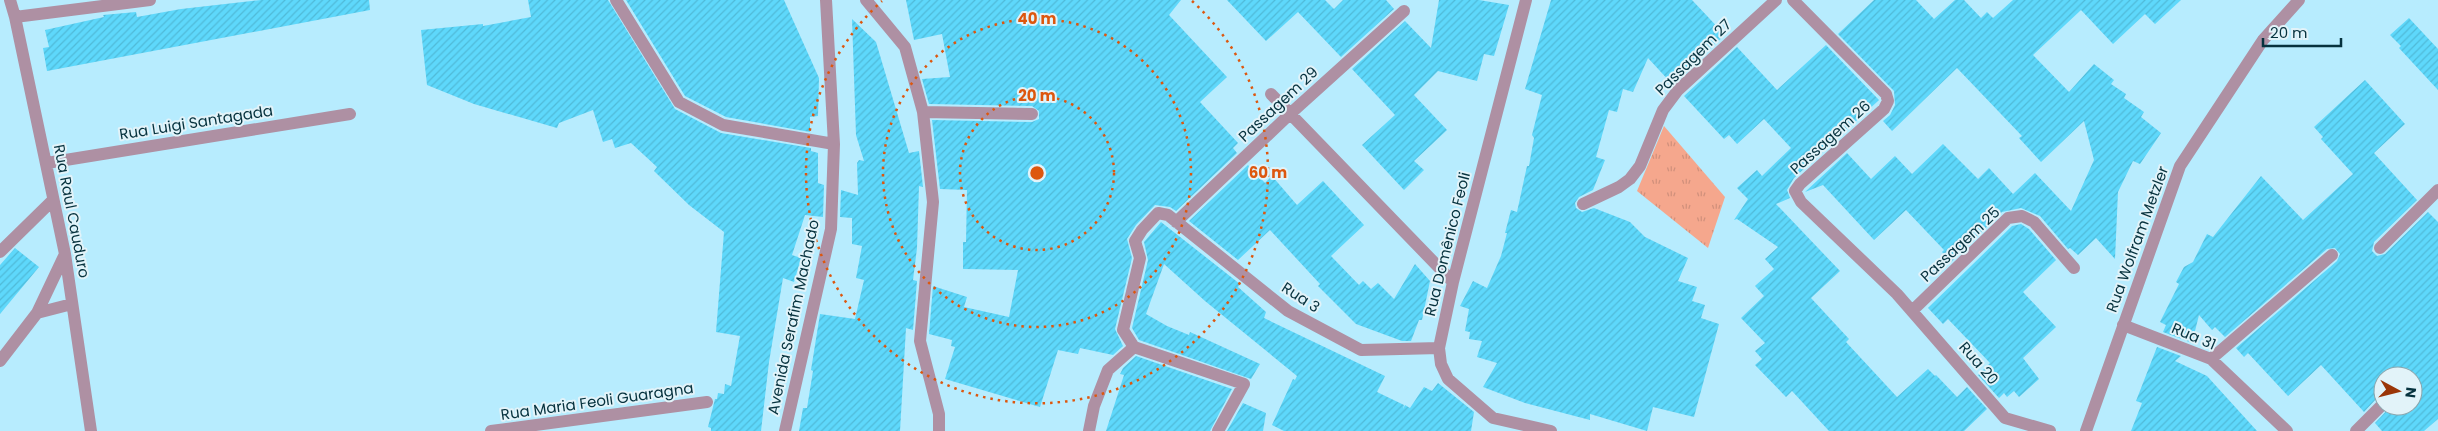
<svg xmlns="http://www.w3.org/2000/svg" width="2438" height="431" font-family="Poppins,sans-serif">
  <defs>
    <pattern id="grass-tufts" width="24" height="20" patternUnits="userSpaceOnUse" patternTransform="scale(1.25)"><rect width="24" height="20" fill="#f5a78d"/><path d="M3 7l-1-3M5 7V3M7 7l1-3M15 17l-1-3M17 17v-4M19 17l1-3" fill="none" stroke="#d1907b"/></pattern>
    <pattern id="building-hatch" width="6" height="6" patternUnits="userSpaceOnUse" patternTransform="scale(1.25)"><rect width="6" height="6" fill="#5ed8fb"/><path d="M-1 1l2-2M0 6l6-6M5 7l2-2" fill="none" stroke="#50bad8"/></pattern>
  </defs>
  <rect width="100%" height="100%" fill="#b7ecfe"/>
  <path fill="url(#grass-tufts)" d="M 1664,126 L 1725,197 L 1708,248 L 1637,191 Z"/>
  <path fill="url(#building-hatch)" d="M 261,0 L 369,0 L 370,10 L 47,71 L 43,48 L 49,47 L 45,30 L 104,17 L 103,15 L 136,12 L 137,17 L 181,9 Z
    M 528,0 L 608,0 L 675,109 L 721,133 L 811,148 L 811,151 L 818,153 L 818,183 L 824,185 L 823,217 L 805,215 L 792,255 L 801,258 L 794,282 L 783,278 L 769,362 L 761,431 L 711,431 L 711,428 L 708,427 L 715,399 L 717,399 L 718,393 L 724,394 L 725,384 L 731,386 L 740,336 L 716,332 L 724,232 L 689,205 L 654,171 L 657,167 L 631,143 L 615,148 L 612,139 L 603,142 L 593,110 L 559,123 L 557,128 L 474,104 L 427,85 L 421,30 L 483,24 L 483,26 L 531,17 Z
    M 626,0 L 784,0 L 819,78 L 818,116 L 810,117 L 810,132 L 726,117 L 685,96 Z
    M 906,0 L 1181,0 L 1169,15 L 1227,77 L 1200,102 L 1238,143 L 1233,148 L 1237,153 L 1176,211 L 1170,207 L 1155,205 L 1136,225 L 1127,239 L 1132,258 L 1115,329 L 1123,346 L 1113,355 L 1080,348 L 1078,354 L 1058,350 L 1040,407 L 945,379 L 955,347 L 951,346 L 952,340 L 929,334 L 933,286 L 967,297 L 964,307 L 1009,317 L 1018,270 L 963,269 L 963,242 L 966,242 L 967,190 L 940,189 L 932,120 L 1032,122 L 1039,119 L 1039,111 L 1032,106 L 929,104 L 922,79 L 950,77 L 942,34 L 914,40 Z
    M 1227,0 L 1325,0 L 1334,9 L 1343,0 L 1386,0 L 1394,9 L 1341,57 L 1298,12 L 1266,41 Z
    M 1439,0 L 1479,0 L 1509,5 L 1494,56 L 1484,54 L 1477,81 L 1438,71 L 1414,95 L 1447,130 L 1414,161 L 1424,170 L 1404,190 L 1362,145 L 1395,115 L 1352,69 L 1405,21 L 1431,48 Z
    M 1551,0 L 1692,0 L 1725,35 L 1672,84 L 1648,58 L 1633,92 L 1623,89 L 1617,112 L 1609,110 L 1596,157 L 1605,160 L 1593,190 L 1579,197 L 1575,203 L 1576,208 L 1582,212 L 1594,208 L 1630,222 L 1645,237 L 1688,258 L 1678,281 L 1697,287 L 1692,301 L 1705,305 L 1701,318 L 1719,324 L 1694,417 L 1653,407 L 1647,431 L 1590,414 L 1590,420 L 1525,403 L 1483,387 L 1497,363 L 1477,357 L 1482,341 L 1469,339 L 1470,332 L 1465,331 L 1469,309 L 1460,306 L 1473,281 L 1487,288 L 1501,256 L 1507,233 L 1505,233 L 1511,210 L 1517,212 L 1527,166 L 1529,166 L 1534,138 L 1532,135 L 1542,95 L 1525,89 Z
    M 1874,0 L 1916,0 L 1934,19 L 1955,0 L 1964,0 L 1981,18 L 1987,12 L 1993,18 L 2013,0 L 2181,0 L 2155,24 L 2145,14 L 2113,44 L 2081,10 L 2033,55 L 2069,92 L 2094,64 L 2114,80 L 2111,84 L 2126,94 L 2124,98 L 2144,112 L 2141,117 L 2161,133 L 2140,164 L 2133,161 L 2118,192 L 2115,259 L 2096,238 L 2078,255 L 2070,248 L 2068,249 L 2040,216 L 2021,208 L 2002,212 L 1951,262 L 1942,252 L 1944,250 L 1906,210 L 1874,240 L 1823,185 L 1805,192 L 1847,153 L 1871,179 L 1895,156 L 1912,174 L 1943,144 L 1978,179 L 1989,168 L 2013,194 L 2035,173 L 2071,211 L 2094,160 L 2084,121 L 2041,162 L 2019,138 L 2022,136 L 1957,68 L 1892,131 L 1883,121 L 1890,115 L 1895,105 L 1894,91 L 1838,34 Z
    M 2409,18 L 2438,49 L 2438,90 L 2399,48 L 2401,46 L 2390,35 Z
    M 852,19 L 876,42 L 909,153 L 919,151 L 923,187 L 919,186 L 917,248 L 913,280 L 917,281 L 913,330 L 906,328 L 900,431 L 799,431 L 803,408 L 807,408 L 813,371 L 811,370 L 820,314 L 855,319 L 864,280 L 856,278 L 862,246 L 852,244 L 852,218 L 840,217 L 841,190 L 858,195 L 857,163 L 859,160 L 864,161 L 856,135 Z
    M 1826,45 L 1879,100 L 1794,178 L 1787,190 L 1790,198 L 1776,204 L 1840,271 L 1811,298 L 1849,339 L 1846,342 L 1897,397 L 1928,369 L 1935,376 L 1936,375 L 1957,397 L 1967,387 L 1987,409 L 1964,431 L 1829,431 L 1792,391 L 1786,397 L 1755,365 L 1762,359 L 1755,351 L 1765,343 L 1741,318 L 1764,296 L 1755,286 L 1774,269 L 1765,259 L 1778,247 L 1737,219 L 1734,220 L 1748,199 L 1737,188 L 1757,170 L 1762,176 L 1791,148 L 1764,119 L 1737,144 L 1729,135 L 1724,139 L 1684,96 L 1737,47 L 1777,90 Z
    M 2365,80 L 2405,124 L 2374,153 L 2417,200 L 2374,242 L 2372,251 L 2377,256 L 2385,254 L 2428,212 L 2438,222 L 2438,419 L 2424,431 L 2382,431 L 2375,423 L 2391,406 L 2413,406 L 2413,376 L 2383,376 L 2383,396 L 2377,398 L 2364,412 L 2321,365 L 2288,396 L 2248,353 L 2244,357 L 2236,348 L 2337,261 L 2340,254 L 2335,248 L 2327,249 L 2225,337 L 2215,327 L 2212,330 L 2199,315 L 2192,343 L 2163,332 L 2166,325 L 2160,322 L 2179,284 L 2176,282 L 2184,267 L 2193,262 L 2207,234 L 2213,237 L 2261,176 L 2303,220 L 2353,174 L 2321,139 L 2323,137 L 2314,127 Z
    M 1248,165 L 1265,183 L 1272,176 L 1297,205 L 1323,181 L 1364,225 L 1331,256 L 1359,285 L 1363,281 L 1371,289 L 1378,283 L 1394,299 L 1415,264 L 1430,281 L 1422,320 L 1419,320 L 1411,341 L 1402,341 L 1356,324 L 1318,286 L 1320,284 L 1270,230 L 1238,260 L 1189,221 Z
    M 1161,222 L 1240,284 L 1238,287 L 1266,312 L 1264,318 L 1385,376 L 1377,392 L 1404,405 L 1403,409 L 1405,405 L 1410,408 L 1424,387 L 1432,391 L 1438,383 L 1474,412 L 1471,431 L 1284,431 L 1272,425 L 1293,379 L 1295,380 L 1297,376 L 1205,301 L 1164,264 L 1146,314 L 1167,326 L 1189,335 L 1190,332 L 1260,364 L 1251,379 L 1139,340 L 1132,328 L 1148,260 L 1144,242 Z
    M 2021,224 L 2029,229 L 2056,260 L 2023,292 L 2056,327 L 2023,358 L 2039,379 L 2019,397 L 2014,391 L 2007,397 L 2004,393 L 1999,398 L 1978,375 L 1990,363 L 1948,319 L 1943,324 L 1928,308 L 2012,226 Z
    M 15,248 L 39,267 L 0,314 L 0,265 Z
    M 2157,347 L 2181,356 L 2175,361 L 2207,376 L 2257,431 L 2131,431 L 2142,403 L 2136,401 Z
    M 1136,356 L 1232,389 L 1210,431 L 1106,431 L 1124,375 L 1120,374 L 1123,368 Z
    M 1243,403 L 1266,413 L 1263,431 L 1227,431 Z"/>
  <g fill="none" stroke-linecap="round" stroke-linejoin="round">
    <path stroke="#ae90a3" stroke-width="12" d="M 10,0 L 15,17 L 65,254 L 91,431
      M 616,0 L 679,102 L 723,125 L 834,144
      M 866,0 L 905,47 L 923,112 L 933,202 L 920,341 L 939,414 L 939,431
      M 1526,0 L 1453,282 L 1439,348 L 1441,364 L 1448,379 L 1493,418 L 1551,431
      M 1793,0 L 1886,94 L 1888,101 L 1884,109 L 1800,184 L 1795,191 L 1801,202 L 1897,294 L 2005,418 L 2050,431
      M 15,17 L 150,0
      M 1271,94 L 1453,282
      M 923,112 L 1032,114
      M 47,163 L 350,114
      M 1583,204 L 1619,187 L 1630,179 L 1640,166 L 1663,110 L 1678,90 L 1776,0
      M 1176,222 L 1291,113 L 1404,11
      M 2380,248 L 2438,190
      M 0,252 L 53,200
      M 1912,311 L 2008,218 L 2022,216 L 2034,222 L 2074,268
      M 37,313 L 72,304
      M 2123,325 L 2211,359 L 2287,431
      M 1134,347 L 1123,330 L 1140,258 L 1135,241 L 1142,230 L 1158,213 L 1168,215 L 1288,311 L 1361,350 L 1439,348
      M 2211,359 L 2332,255
      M 0,361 L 37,313 L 65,254
      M 491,431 L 707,402
      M 785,431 L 831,229 L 834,144 L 826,0
      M 1089,431 L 1094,406 L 1108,370 L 1134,347 L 1244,384 L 1218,431
      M 2086,431 L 2180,166 L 2263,40 L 2299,0
      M 2356,431 L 2383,404"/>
  </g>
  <g fill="none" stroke="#dd570e" stroke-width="2.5" stroke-dasharray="2.5 5">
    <circle cx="1037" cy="173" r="77"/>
    <circle cx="1037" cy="173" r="154"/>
    <path d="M1192 1A231 231 0 1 1 882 1"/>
  </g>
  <g text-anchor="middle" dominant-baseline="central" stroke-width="4" stroke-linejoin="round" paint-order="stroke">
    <g font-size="15" fill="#06323e" stroke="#e2f3f9">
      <text transform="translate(1693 57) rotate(-45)">Passagem 27</text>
      <text transform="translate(1278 104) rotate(-43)">Passagem 29</text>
      <text transform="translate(196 122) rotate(-9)">Rua Luigi Santagada</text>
      <text transform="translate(1830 137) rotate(-42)">Passagem 26</text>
      <text transform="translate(72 211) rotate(79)">Rua Raul Cauduro</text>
      <text transform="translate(2137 239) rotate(-70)">Rua Wolfram Metzler</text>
      <text transform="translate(1447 244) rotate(-76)">Rua Domênico Feoli</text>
      <text transform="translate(1960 244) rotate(-43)">Passagem 25</text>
      <text transform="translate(1301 297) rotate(33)">Rua 3</text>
      <text transform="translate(793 317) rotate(-78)">Avenida Serafim Machado</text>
      <text transform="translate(2194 336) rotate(23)">Rua 31</text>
      <text transform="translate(1979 363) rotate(49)">Rua 20</text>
      <text transform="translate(597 401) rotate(-8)">Rua Maria Feoli Guaragna</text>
    </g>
  </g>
  <circle cx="1037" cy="173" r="8" fill="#dd570e" stroke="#e2f3f9" stroke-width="2.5"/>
  <g font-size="15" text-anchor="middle" font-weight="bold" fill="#dd570e" stroke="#e2f3f9" stroke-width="4" stroke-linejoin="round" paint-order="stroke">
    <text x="1037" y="24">40 m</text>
    <text x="1037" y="101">20 m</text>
    <text x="1268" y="178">60 m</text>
  </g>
  <g transform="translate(2398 391) rotate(97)"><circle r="24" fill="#e2f3f9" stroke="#8aa6ae"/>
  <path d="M0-4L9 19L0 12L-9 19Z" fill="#9a3507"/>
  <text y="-8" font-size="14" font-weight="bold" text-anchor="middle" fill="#06323e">N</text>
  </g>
  <path d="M2263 38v8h78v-8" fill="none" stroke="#06323e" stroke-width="2.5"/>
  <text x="2270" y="38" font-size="15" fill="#06323e" stroke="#e2f3f9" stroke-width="4" paint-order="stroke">20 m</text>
</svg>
